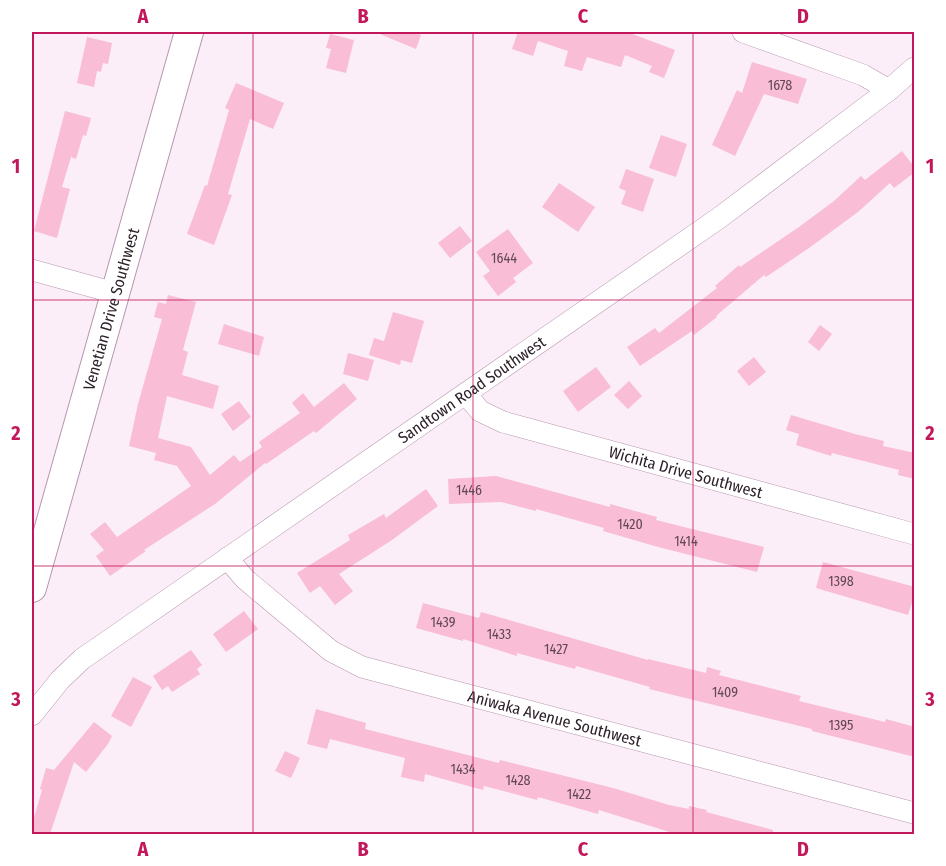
<svg xmlns="http://www.w3.org/2000/svg" width="946" height="866" font-family="'Fira Sans Condensed',sans-serif">
  <rect width="100%" height="100%" fill="#fbeef8"/>
  <path fill="#f9bdd5" d="M 375,32 L 413,32 L 421,35 L 416,49 Z
    M 518,32 L 627,32 L 675,50 L 664,78 L 649,72 L 652,66 L 625,55 L 621,67 L 587,57 L 582,71 L 564,66 L 568,51 L 538,41 L 533,56 L 512,49 Z
    M 330,34 L 354,40 L 346,73 L 326,68 L 331,49 L 326,48 Z
    M 87,37 L 112,43 L 108,64 L 103,63 L 101,72 L 97,71 L 94,87 L 77,83 Z
    M 752,62 L 807,79 L 798,104 L 764,94 L 735,156 L 712,145 L 737,90 L 742,93 Z
    M 236,83 L 284,103 L 273,129 L 250,119 L 228,194 L 232,195 L 214,245 L 187,234 L 205,185 L 207,186 L 229,110 L 225,108 Z
    M 65,111 L 91,118 L 86,136 L 83,135 L 76,159 L 71,157 L 62,187 L 70,189 L 57,238 L 34,231 Z
    M 661,135 L 687,144 L 676,177 L 649,168 Z
    M 902,151 L 915,168 L 915,172 L 894,188 L 890,183 L 858,212 L 809,248 L 766,277 L 764,275 L 716,316 L 717,317 L 694,335 L 692,331 L 640,366 L 627,347 L 655,328 L 659,333 L 717,288 L 715,286 L 739,265 L 740,267 L 799,227 L 834,201 L 861,176 L 865,180 Z
    M 626,169 L 654,179 L 643,212 L 621,204 L 626,191 L 619,188 Z
    M 559,183 L 595,207 L 578,232 L 542,207 Z
    M 460,226 L 472,241 L 450,258 L 438,243 Z
    M 508,229 L 533,263 L 513,278 L 516,282 L 498,296 L 483,276 L 490,271 L 476,252 Z
    M 168,295 L 196,302 L 183,350 L 188,352 L 182,375 L 219,386 L 213,409 L 167,396 L 158,438 L 191,447 L 210,475 L 234,455 L 240,462 L 262,447 L 259,442 L 300,413 L 292,403 L 303,393 L 314,407 L 344,383 L 357,399 L 316,433 L 314,431 L 266,464 L 265,463 L 215,504 L 144,550 L 146,551 L 110,576 L 96,556 L 104,550 L 90,534 L 105,522 L 117,537 L 191,486 L 177,466 L 154,460 L 156,453 L 129,446 L 138,404 L 162,319 L 154,317 L 158,302 L 166,304 Z
    M 393,312 L 424,321 L 412,363 L 401,360 L 400,365 L 369,355 L 374,338 L 384,341 Z
    M 224,324 L 264,337 L 259,356 L 218,344 Z
    M 820,325 L 832,334 L 819,351 L 808,342 Z
    M 348,353 L 374,360 L 368,381 L 343,374 Z
    M 754,357 L 766,372 L 749,386 L 737,371 Z
    M 596,367 L 611,387 L 578,412 L 563,391 Z
    M 629,381 L 642,396 L 628,409 L 614,395 Z
    M 239,401 L 251,417 L 233,431 L 221,414 Z
    M 791,415 L 855,434 L 884,441 L 883,446 L 915,453 L 915,479 L 898,475 L 899,470 L 832,453 L 831,456 L 796,445 L 799,434 L 786,430 Z
    M 496,476 L 610,507 L 610,504 L 657,517 L 656,520 L 764,547 L 757,572 L 658,547 L 603,531 L 604,528 L 536,509 L 536,511 L 501,502 L 449,504 L 448,479 Z
    M 426,489 L 438,506 L 392,540 L 339,574 L 353,591 L 335,605 L 320,586 L 310,593 L 297,573 L 350,540 L 348,535 L 384,514 L 386,518 Z
    M 823,562 L 915,587 L 915,593 L 908,615 L 816,588 Z
    M 423,603 L 479,618 L 481,612 L 648,660 L 648,659 L 706,673 L 707,667 L 721,671 L 719,675 L 801,696 L 799,701 L 885,722 L 886,719 L 915,727 L 915,757 L 812,731 L 812,729 L 649,689 L 650,687 L 576,666 L 575,669 L 517,653 L 517,656 L 463,639 L 463,641 L 416,628 Z
    M 244,611 L 258,629 L 226,652 L 213,634 Z
    M 191,650 L 202,665 L 197,669 L 200,674 L 172,692 L 168,686 L 162,690 L 153,676 Z
    M 133,677 L 152,687 L 131,727 L 111,716 Z
    M 316,709 L 366,723 L 365,729 L 499,763 L 500,760 L 561,775 L 613,788 L 669,805 L 689,809 L 689,806 L 707,810 L 706,812 L 773,830 L 773,834 L 676,834 L 599,810 L 598,814 L 538,797 L 537,800 L 484,786 L 483,790 L 425,774 L 424,782 L 401,777 L 405,758 L 330,739 L 327,749 L 307,744 Z
    M 94,722 L 112,736 L 108,744 L 86,772 L 74,762 L 50,834 L 32,834 L 32,825 L 42,790 L 40,789 L 46,768 L 54,770 Z
    M 285,751 L 300,758 L 291,778 L 275,771 Z"/>
  <g fill="none" stroke-linecap="round" stroke-linejoin="round">
    <g stroke="#b697af" stroke-width="22">
      <g id="street">
        <path d="M 743,32 L 863,75 L 889,90"/>
        <path d="M 32,270 L 115,293"/>
        <path id="s1" d="M 466,394 L 480,411 L 503,422 L 914,534"/>
        <path id="s2" d="M 227,558 L 245,579 L 331,651 L 362,667 L 914,813"/>
        <path id="s3" d="M 32,715 L 60,680 L 82,659 L 719,218 L 889,90 L 914,68"/>
      </g>
    </g>
    <g stroke="#b697af" stroke-width="30">
      <g id="secondary">
        <path id="s4" d="M 32,588 L 189,32"/>
      </g>
    </g>
    <use href="#street" stroke="#fff" stroke-width="21"/>
    <use href="#secondary" stroke="#fff" stroke-width="28"/>
  </g>
  <path fill="none" stroke="#c2185b" stroke-width="1.5" stroke-opacity="0.55" d="M 253,32 L 253,834M 473,32 L 473,834M 693,32 L 693,834M 32,300 L 914,300M 32,566 L 914,566"/>
  <g text-anchor="middle" dominant-baseline="central" stroke-width="4.5" stroke-linejoin="round" paint-order="stroke">
    <g font-size="14" fill="#604855">
      <text x="780" y="85">1678</text>
      <text x="504" y="258">1644</text>
      <text x="469" y="490">1446</text>
      <text x="630" y="524">1420</text>
      <text x="686" y="541">1414</text>
      <text x="841" y="581">1398</text>
      <text x="443" y="622">1439</text>
      <text x="499" y="634">1433</text>
      <text x="556" y="649">1427</text>
      <text x="725" y="692">1409</text>
      <text x="841" y="725">1395</text>
      <text x="463" y="769">1434</text>
      <text x="518" y="780">1428</text>
      <text x="579" y="794">1422</text>
    </g>
    <g font-size="16" fill="#2d212a" stroke="#fff">
      <text stroke="none"><textPath href="#s4" startOffset="290">Venetian Drive Southwest</textPath></text>
      <text stroke="none"><textPath href="#s3" startOffset="549">Sandtown Road Southwest</textPath></text>
      <text stroke="none"><textPath href="#s1" startOffset="237">Wichita Drive Southwest</textPath></text>
      <text stroke="none"><textPath href="#s2" startOffset="374">Aniwaka Avenue Southwest</textPath></text>
    </g>
  </g>
  <rect width="946" height="866" fill="none" stroke="#ffffff" stroke-width="66"/>
  <rect x="33" y="33" width="880" height="800" fill="none" stroke="#c2185b" stroke-width="2"/>
  <g font-size="20" text-anchor="middle" font-weight="bold" fill="#c2185b">
    <text x="143" y="23">A</text>
    <text x="363" y="23">B</text>
    <text x="583" y="23">C</text>
    <text x="803" y="23">D</text>
    <text x="16" y="173">1</text>
    <text x="930" y="173">1</text>
    <text x="16" y="440">2</text>
    <text x="930" y="440">2</text>
    <text x="16" y="706">3</text>
    <text x="930" y="706">3</text>
    <text x="143" y="856">A</text>
    <text x="363" y="856">B</text>
    <text x="583" y="856">C</text>
    <text x="803" y="856">D</text>
  </g>
</svg>
